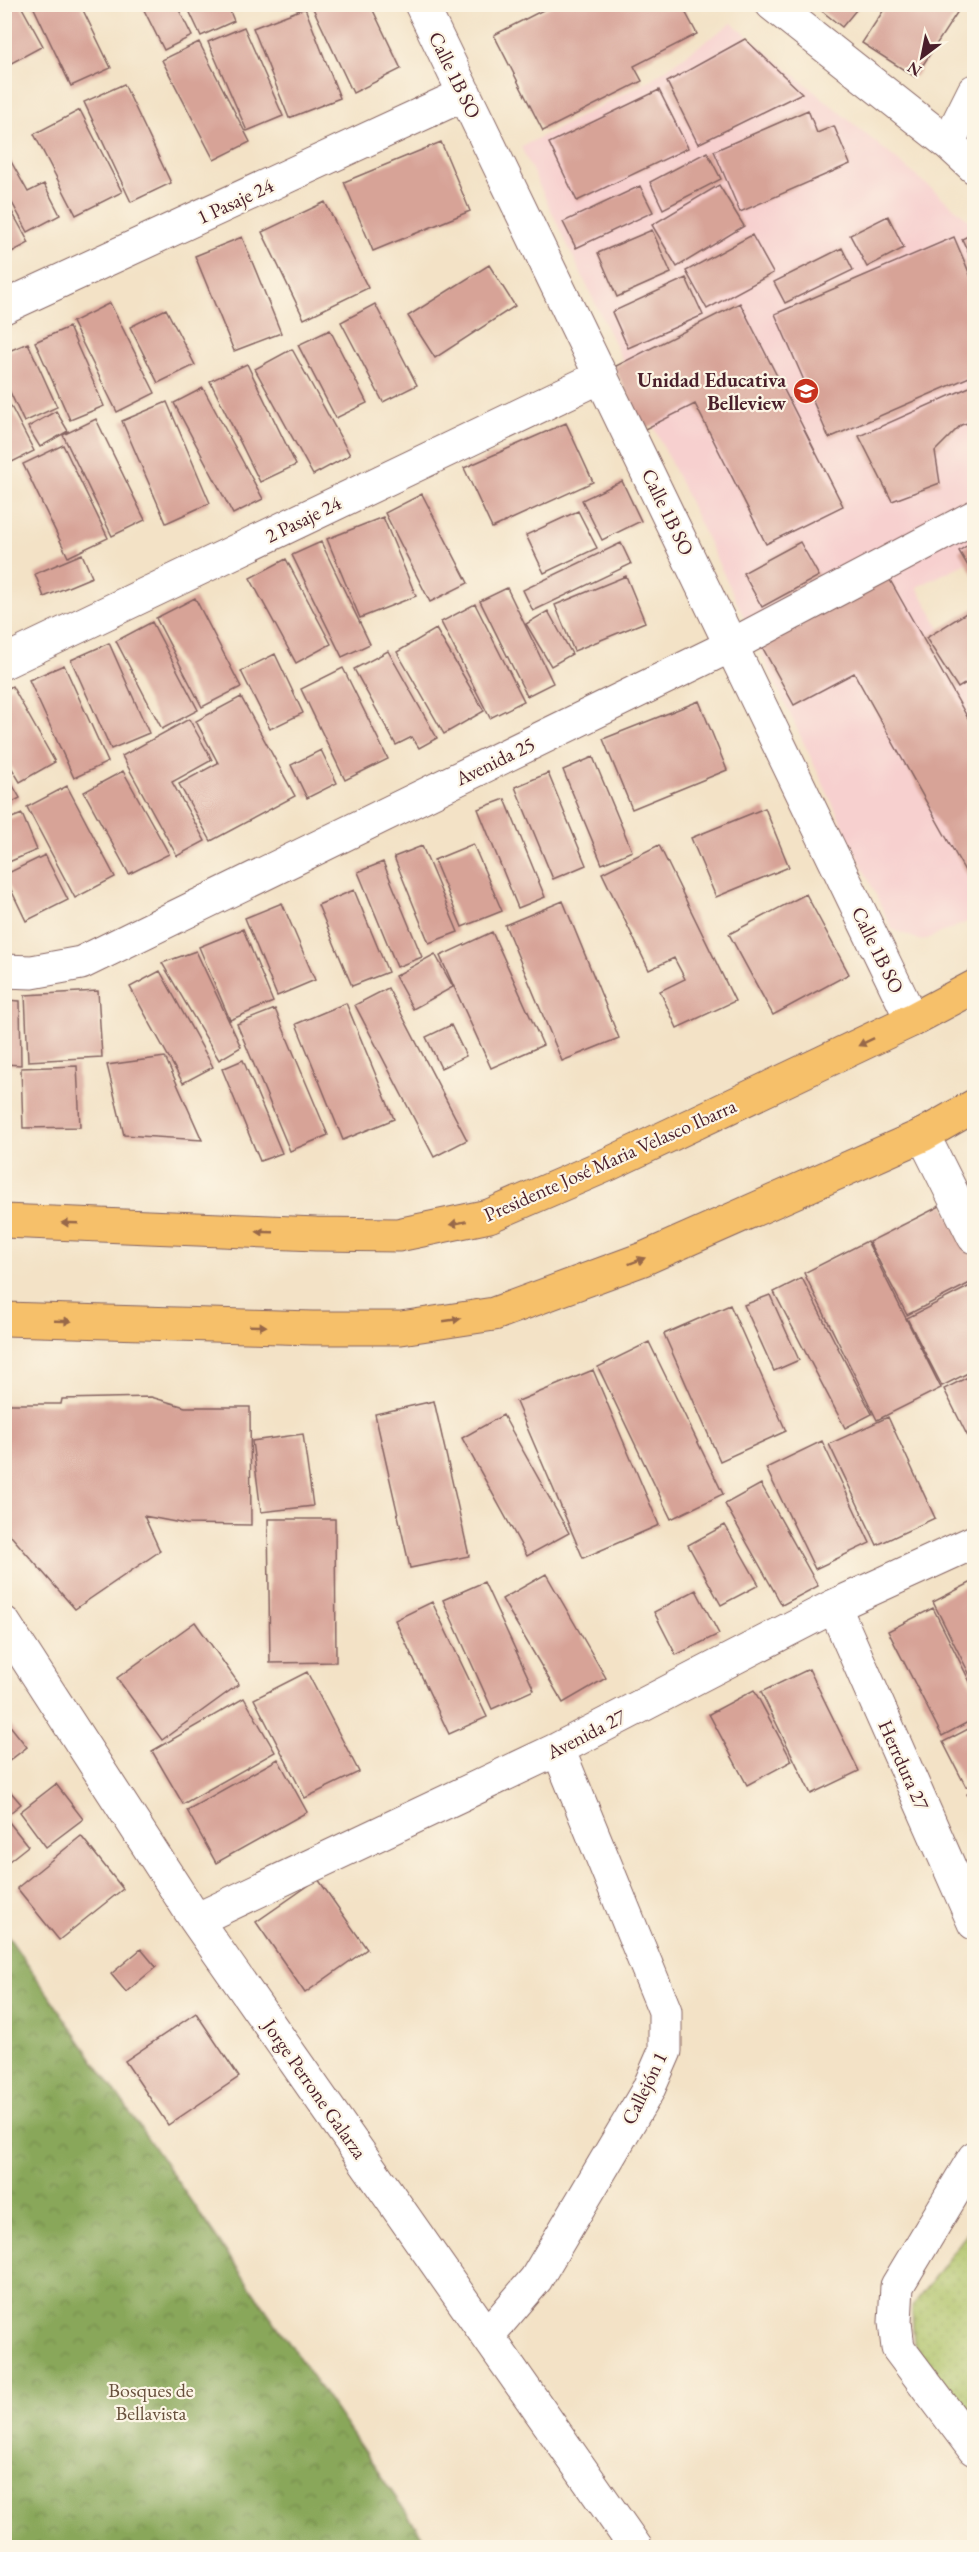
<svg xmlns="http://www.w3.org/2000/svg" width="979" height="2552" font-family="'EB Garamond',serif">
  <defs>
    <pattern id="grass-dots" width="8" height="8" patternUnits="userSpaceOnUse" patternTransform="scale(1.5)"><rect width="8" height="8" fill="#acc165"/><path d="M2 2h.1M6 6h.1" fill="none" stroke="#96a558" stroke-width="1.8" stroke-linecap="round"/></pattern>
    <pattern id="forest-crowns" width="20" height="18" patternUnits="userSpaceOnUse" patternTransform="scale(1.5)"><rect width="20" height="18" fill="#89a75a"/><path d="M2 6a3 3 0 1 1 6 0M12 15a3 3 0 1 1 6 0" fill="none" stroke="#72874b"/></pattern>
  </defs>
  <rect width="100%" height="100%" fill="#fcf5e5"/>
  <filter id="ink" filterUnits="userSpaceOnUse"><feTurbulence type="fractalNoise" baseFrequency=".0167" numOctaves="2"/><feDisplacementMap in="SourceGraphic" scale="12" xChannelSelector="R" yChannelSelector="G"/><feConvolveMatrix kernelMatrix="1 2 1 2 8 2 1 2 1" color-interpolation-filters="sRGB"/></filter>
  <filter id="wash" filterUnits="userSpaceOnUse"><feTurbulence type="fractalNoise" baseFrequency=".008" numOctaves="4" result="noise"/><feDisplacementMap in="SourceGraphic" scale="24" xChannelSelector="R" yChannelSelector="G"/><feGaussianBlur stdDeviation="1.35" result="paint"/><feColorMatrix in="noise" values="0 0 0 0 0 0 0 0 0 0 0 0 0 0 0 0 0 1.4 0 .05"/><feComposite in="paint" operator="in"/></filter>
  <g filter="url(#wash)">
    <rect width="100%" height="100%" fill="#f3e2c6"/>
    <path fill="#f7d0cf" d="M 732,23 L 974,224 L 974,559 L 917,587 L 974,690 L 974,919 L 922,941 L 892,929 L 521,147 L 650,80 Z"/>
    <path fill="url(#grass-dots)" stroke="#7b7048" stroke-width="1.5" d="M 974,2224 L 974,2425 L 914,2345 L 912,2307 Z"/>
    <path fill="url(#forest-crowns)" stroke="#6a6342" stroke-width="1.5" d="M 4,1932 L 5,1932 L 430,2547 L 5,2547 Z"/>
    <g id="blocks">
      <path fill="#d7a397" d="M 10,4 L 20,4 L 43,46 L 4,67 L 4,7 Z
        M 32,4 L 80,4 L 111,68 L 71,86 Z
        M 141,4 L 176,4 L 192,36 L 164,50 Z
        M 186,4 L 227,4 L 234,21 L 201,36 Z
        M 311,4 L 370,4 L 401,69 L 353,93 Z
        M 555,4 L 681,4 L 697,34 L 634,66 L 642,81 L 543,131 L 494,35 Z
        M 813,4 L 861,4 L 842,27 Z
        M 887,5 L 962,5 L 915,77 L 862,43 Z
        M 305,8 L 340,98 L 289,118 L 253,28 Z
        M 244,27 L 283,116 L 247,131 L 208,42 Z
        M 745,39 L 802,93 L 698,144 L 667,82 Z
        M 199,42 L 250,142 L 214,160 L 162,60 Z
        M 124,84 L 171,183 L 131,202 L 84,102 Z
        M 659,90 L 688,148 L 577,201 L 549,143 Z
        M 80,110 L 122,192 L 76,215 L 34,134 Z
        M 808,110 L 817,133 L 834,126 L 850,164 L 740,212 L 714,151 Z
        M 441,142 L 470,211 L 373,251 L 344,182 Z
        M 4,149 L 28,192 L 44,184 L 60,215 L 28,232 L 4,188 Z
        M 707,152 L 721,179 L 663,209 L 650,182 Z
        M 719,185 L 744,226 L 677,267 L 652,225 Z
        M 640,186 L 653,212 L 576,248 L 563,222 Z
        M 4,197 L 29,243 L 4,256 Z
        M 325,202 L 368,288 L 304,319 L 262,232 Z
        M 888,216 L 904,248 L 867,267 L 850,235 Z
        M 652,230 L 671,273 L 617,297 L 598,253 Z
        M 752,235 L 773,273 L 707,309 L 686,271 Z
        M 968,236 L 974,241 L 974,265 L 962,239 Z
        M 242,237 L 281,333 L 234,351 L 195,256 Z
        M 954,237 L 974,284 L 974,375 L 829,438 L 775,314 Z
        M 842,248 L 853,270 L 785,303 L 774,282 Z
        M 489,265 L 515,306 L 435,358 L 408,316 Z
        M 686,278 L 703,315 L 628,348 L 612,312 Z
        M 110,303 L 155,393 L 117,412 L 72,322 Z
        M 740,303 L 843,506 L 766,544 L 695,404 L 645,429 L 614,367 Z
        M 375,304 L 417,385 L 383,402 L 341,322 Z
        M 166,309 L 195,365 L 158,383 L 130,327 Z
        M 69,327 L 104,406 L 70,420 L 35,342 Z
        M 330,330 L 367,403 L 336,418 L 298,345 Z
        M 28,343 L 57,407 L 24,422 L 4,379 L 4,353 Z
        M 292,349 L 350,455 L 313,475 L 255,369 Z
        M 247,364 L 296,465 L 260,482 L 210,381 Z
        M 974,385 L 974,421 L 961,425 L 935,451 L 940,483 L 892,501 L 859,436 Z
        M 203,388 L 263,499 L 233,514 L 174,403 Z
        M 4,393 L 34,451 L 4,466 Z
        M 167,402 L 210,503 L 166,523 L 122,421 Z
        M 56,411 L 68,431 L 40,447 L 28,427 Z
        M 96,419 L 145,520 L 112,536 L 63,435 Z
        M 566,423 L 593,482 L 492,528 L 464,468 Z
        M 63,445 L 108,538 L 68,557 L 23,464 Z
        M 622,481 L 641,521 L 602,540 L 582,500 Z
        M 422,494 L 468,583 L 430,602 L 385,513 Z
        M 578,511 L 597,548 L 544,573 L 526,535 Z
        M 383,517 L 416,596 L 360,618 L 327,539 Z
        M 974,541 L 974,576 L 959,551 Z
        M 321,542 L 370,644 L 342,657 L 292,555 Z
        M 800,542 L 819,576 L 762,607 L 743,573 Z
        M 621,543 L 631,564 L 533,611 L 523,590 Z
        M 82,554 L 92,577 L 44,597 L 35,574 Z
        M 286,559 L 331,644 L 296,663 L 250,578 Z
        M 886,573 L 974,729 L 974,887 L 854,673 L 794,705 L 760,643 Z
        M 626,576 L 645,622 L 574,651 L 555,605 Z
        M 507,588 L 553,683 L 527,696 L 480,601 Z
        M 195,598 L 241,687 L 202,707 L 156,618 Z
        M 475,604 L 524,701 L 490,718 L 441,622 Z
        M 974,608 L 974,678 L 958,688 L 926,638 Z
        M 548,611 L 572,654 L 551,666 L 526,624 Z
        M 152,622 L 198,710 L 162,729 L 116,641 Z
        M 436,629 L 484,711 L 444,734 L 397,652 Z
        M 109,643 L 149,733 L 111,749 L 71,660 Z
        M 388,651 L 437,738 L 419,748 L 412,737 L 396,745 L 354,669 Z
        M 275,654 L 303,713 L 270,729 L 241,671 Z
        M 64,665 L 108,762 L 74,778 L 29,680 Z
        M 343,668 L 388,759 L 345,780 L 301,689 Z
        M 12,686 L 55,762 L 20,782 L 4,755 L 4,691 Z
        M 241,697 L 295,796 L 211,841 L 179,784 L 218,763 L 196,721 Z
        M 699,701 L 727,770 L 632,809 L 603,739 Z
        M 189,719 L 212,760 L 172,782 L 205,841 L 177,856 L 122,756 Z
        M 321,750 L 337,783 L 307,798 L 291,765 Z
        M 593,757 L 632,851 L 602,864 L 563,770 Z
        M 4,770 L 20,798 L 4,807 Z
        M 123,771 L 169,854 L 129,874 L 84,792 Z
        M 548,773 L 586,865 L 553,879 L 515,787 Z
        M 67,786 L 115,877 L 75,898 L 27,807 Z
        M 505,799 L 545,897 L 518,908 L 478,809 Z
        M 765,808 L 789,867 L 716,897 L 691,838 Z
        M 22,814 L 37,850 L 4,864 L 4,821 Z
        M 473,844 L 502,911 L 462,927 L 434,860 Z
        M 659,845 L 735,1001 L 677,1028 L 660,991 L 685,979 L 674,958 L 649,970 L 602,873 Z
        M 422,846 L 458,932 L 429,943 L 394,857 Z
        M 45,855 L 68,900 L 26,921 L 4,875 Z
        M 383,862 L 422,957 L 397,967 L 358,872 Z
        M 354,890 L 388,972 L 352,986 L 318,905 Z
        M 806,894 L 849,974 L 773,1015 L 729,934 Z
        M 563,901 L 619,1038 L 562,1061 L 505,925 Z
        M 282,903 L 315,980 L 277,996 L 245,918 Z
        M 243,929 L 273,1002 L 230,1020 L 199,947 Z
        M 492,932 L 543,1045 L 491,1068 L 440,956 Z
        M 196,951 L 241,1047 L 219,1060 L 162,963 Z
        M 435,954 L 453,987 L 413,1009 L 395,976 Z
        M 160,971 L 213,1067 L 183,1083 L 130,987 Z
        M 388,988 L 467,1140 L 434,1157 L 355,1005 Z
        M 98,991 L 102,1057 L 28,1061 L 25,995 Z
        M 4,1000 L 20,1001 L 21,1065 L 4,1064 Z
        M 346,1003 L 394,1119 L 343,1140 L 296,1024 Z
        M 275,1009 L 328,1135 L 290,1151 L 237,1024 Z
        M 451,1025 L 466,1056 L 441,1068 L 426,1037 Z
        M 165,1057 L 202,1140 L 124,1135 L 107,1065 Z
        M 243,1060 L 282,1153 L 260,1161 L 222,1069 Z
        M 77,1066 L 80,1127 L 23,1128 L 21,1068 Z
        M 944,1204 L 974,1261 L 974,1281 L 907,1315 L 869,1242 Z
        M 867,1241 L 941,1388 L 877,1420 L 804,1273 Z
        M 802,1278 L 872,1414 L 845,1428 L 774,1292 Z
        M 974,1284 L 974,1370 L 942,1386 L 907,1318 Z
        M 770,1295 L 799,1360 L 774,1371 L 744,1305 Z
        M 730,1305 L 786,1431 L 720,1461 L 664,1334 Z
        M 649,1342 L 723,1494 L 671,1519 L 598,1367 Z
        M 593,1370 L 659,1525 L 583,1558 L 516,1402 Z
        M 974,1374 L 974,1449 L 944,1389 Z
        M 151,1397 L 185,1407 L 250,1407 L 251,1525 L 186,1524 L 144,1516 L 160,1551 L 75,1609 L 4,1528 L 4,1404 L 61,1404 L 62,1399 Z
        M 434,1401 L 469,1556 L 410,1568 L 375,1414 Z
        M 503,1415 L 569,1533 L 527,1556 L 462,1438 Z
        M 888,1417 L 935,1518 L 877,1545 L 829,1444 Z
        M 303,1434 L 313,1506 L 261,1512 L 252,1441 Z
        M 822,1441 L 870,1543 L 815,1569 L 766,1468 Z
        M 761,1484 L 818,1586 L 782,1605 L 725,1504 Z
        M 268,1519 L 335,1519 L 336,1662 L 270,1663 Z
        M 725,1525 L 759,1585 L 721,1605 L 688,1545 Z
        M 546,1574 L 606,1678 L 563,1703 L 502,1599 Z
        M 974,1581 L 974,1683 L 933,1602 Z
        M 484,1582 L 534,1690 L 492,1709 L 443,1600 Z
        M 696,1590 L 719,1634 L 676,1655 L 654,1612 Z
        M 432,1602 L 487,1717 L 449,1734 L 395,1620 Z
        M 933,1608 L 974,1690 L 974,1719 L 942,1736 L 888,1631 Z
        M 195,1622 L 239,1684 L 162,1740 L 117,1678 Z
        M 809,1669 L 859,1771 L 811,1794 L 761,1692 Z
        M 307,1672 L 359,1772 L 305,1798 L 254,1699 Z
        M 754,1690 L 792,1761 L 747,1785 L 709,1714 Z
        M 244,1698 L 275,1752 L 183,1804 L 152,1751 Z
        M 4,1718 L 27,1747 L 4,1765 Z
        M 974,1726 L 974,1782 L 966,1787 L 943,1742 Z
        M 278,1759 L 307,1812 L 216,1863 L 187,1810 Z
        M 4,1784 L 21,1804 L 5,1817 L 28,1846 L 4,1865 Z
        M 56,1784 L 83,1819 L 46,1847 L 20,1812 Z
        M 974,1790 L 974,1810 L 967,1794 Z
        M 81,1836 L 123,1889 L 59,1940 L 17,1888 Z
        M 318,1879 L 367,1949 L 305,1993 L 256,1922 Z
        M 141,1949 L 156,1967 L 126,1992 L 111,1974 Z
        M 196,2013 L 239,2077 L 168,2125 L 125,2061 Z"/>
    </g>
  </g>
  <g filter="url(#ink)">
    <use href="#blocks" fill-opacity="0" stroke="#856361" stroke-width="1.5"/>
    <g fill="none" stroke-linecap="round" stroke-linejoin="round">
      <g stroke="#856361" stroke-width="35">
        <path id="minor" d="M 421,4 L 912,1020
          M 772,4 L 948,143 L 974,167
          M 948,143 L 974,91
          M 4,307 L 465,94
          M 4,662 L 602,376
          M 4,971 L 32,972 L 81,963 L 732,645 L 974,517
          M 923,1135 L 974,1237
          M 834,1606 L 974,1923
          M 4,1623 L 196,1920 L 636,2548
          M 196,1920 L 558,1749 L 834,1606 L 974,1542
          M 974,2158 L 897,2286 L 895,2322 L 898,2348 L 974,2449
          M 488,2335 L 536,2279 L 648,2090 L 665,2051 L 665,2011 L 558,1749"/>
      </g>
      <g stroke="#856361" stroke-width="35">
        <path id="major" d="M 4,1221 L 316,1234 L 398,1235 L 489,1216 L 609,1164 L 912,1020 L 974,987
          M 4,1319 L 312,1328 L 401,1328 L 494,1314 L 643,1259 L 923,1135 L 974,1106"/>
      </g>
      <use href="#minor" stroke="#fff" stroke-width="33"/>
      <use href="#major" stroke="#f6c06b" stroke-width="33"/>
    </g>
    <defs><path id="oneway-solid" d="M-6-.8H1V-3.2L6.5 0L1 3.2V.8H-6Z" transform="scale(1.5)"/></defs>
    <g fill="#976748">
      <use href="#oneway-solid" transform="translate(866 1042) rotate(154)"/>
      <use href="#oneway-solid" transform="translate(70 1223) rotate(-178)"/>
      <use href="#oneway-solid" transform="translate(458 1223) rotate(168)"/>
      <use href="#oneway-solid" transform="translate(265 1232) rotate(-178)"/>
      <use href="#oneway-solid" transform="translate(637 1261) rotate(-21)"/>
      <use href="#oneway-solid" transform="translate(452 1320) rotate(-8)"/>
      <use href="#oneway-solid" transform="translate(63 1321) rotate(2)"/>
      <use href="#oneway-solid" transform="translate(258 1326) rotate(2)"/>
    </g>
  </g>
  <defs>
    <g id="school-disc" transform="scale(1.35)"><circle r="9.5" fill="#c8321e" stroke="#fcf5e5"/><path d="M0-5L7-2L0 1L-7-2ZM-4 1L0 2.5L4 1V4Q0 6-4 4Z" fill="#fff"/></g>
  </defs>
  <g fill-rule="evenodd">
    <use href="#school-disc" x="806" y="391"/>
  </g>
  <g text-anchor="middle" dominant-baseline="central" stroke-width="4.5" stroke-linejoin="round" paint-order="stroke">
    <g font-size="20" fill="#4a1f2b" stroke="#fcf5e5">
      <text transform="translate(455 75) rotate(64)">Calle 1B SO</text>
      <text transform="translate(235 201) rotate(-25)">1 Pasaje 24</text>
      <text transform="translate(668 512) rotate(64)">Calle 1B SO</text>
      <text transform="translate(303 519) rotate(-26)">2 Pasaje 24</text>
      <text transform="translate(495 761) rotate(-26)">Avenida 25</text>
      <text transform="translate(878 950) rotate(64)">Calle 1B SO</text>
      <text transform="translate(610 1160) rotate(-24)">Presidente José Maria Velasco Ibarra</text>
      <text transform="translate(586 1734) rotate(-27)">Avenida 27</text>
      <text transform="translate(904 1765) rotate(66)">Herrdura 27</text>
      <text transform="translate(644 2088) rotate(-64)">Callejón 1</text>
      <text transform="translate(315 2089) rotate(55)">Jorge Perrone Galarza</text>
    </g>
    <g font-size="20" font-weight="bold" fill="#4a1f2b" stroke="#fcf5e5" text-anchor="end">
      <text x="786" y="380">Unidad Educativa<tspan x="786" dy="23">Belleview</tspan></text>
    </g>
    <g font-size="20" fill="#67503c" stroke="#fcf5e5">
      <text x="151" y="2390">Bosques de<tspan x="151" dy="23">Bellavista</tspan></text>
    </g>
  </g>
  <rect width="979" height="2552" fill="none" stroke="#fcf5e5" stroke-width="24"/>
  <g transform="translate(922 57) rotate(212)" stroke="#fcf5e5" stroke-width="4.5" paint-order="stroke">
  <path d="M0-4.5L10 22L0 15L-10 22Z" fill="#4a1f2b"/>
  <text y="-9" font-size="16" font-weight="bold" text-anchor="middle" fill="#4a1f2b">N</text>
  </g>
</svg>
